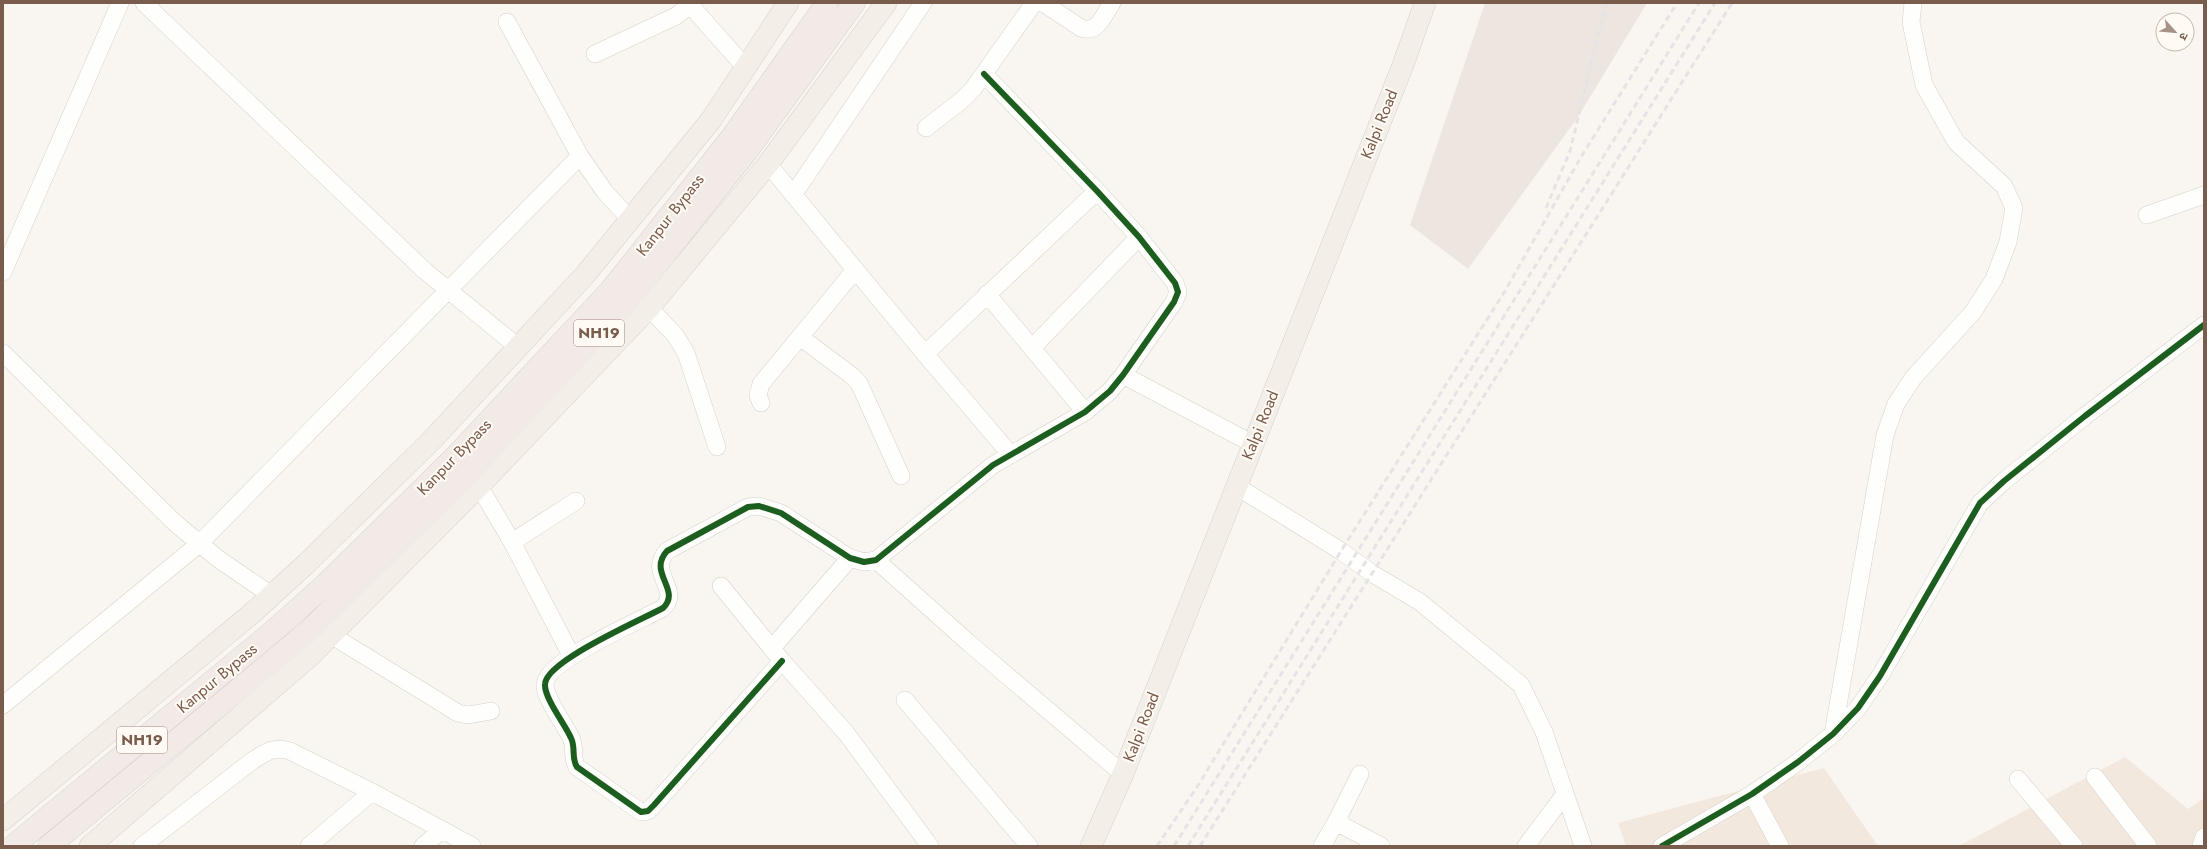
<svg xmlns="http://www.w3.org/2000/svg" width="2207" height="849" font-family="Jost,'Noto Sans Devanagari',sans-serif">
  <rect width="100%" height="100%" fill="#f9f5f0"/>
  <path fill="#f2e8de" d="M 2125,757 L 2188,809 L 2204,798 L 2204,846 L 1959,846 Z
    M 1824,768 L 1878,846 L 1626,846 L 1618,823 Z"/>
  <path fill="#ede5e0" d="M 1485,3 L 1647,3 L 1578,117 L 1468,269 L 1410,225 Z"/>
  <g fill="none" stroke-linecap="round" stroke-linejoin="round">
    <g stroke="#d7d1cb" stroke-width="18">
      <path id="minor" d="M 144,3 L 425,271 L 518,347
        M 1043,3 L 1081,28 C 1098,34 1103,16 1112,3
        M 691,6 L 745,67
        M 507,22 L 580,156 L 605,192 L 630,219
        M 595,54 L 676,16 L 693,3
        M 926,128 L 962,100 L 973,89 L 1034,3
        M 768,164 L 925,354 L 1011,455
        M 793,195 L 923,3
        M 2147,215 L 2204,195
        M 3,272 L 120,3
        M 987,294 L 1085,412
        M 649,308 L 675,335 L 686,353 L 717,447
        M 800,337 L 851,375 L 859,383 L 901,476
        M 1032,348 L 1139,237
        M 3,353 L 174,522 L 217,558 L 271,595
        M 925,354 L 1097,191
        M 1123,375 L 1253,444
        M 761,403 L 758,395 L 761,384 L 855,270
        M 479,486 L 512,542 L 571,655
        M 1236,486 L 1341,551 L 1373,574 L 1420,602 L 1521,685 L 1544,732 L 1583,846
        M 512,542 L 576,501
        M 876,560 L 970,644 L 1123,774
        M 721,586 L 782,661 L 846,733 L 930,846
        M 331,635 L 458,713 L 468,715 L 491,711
        M 772,648 L 850,558
        M 782,661 L 654,805 L 648,811 L 641,812 L 577,767 C 571,758 576,748 571,738 C 565,724 544,698 545,684 C 546,661 641,620 663,608 C 682,590 647,573 667,551 L 748,507 L 759,506 L 781,513 L 850,558 L 864,562 L 876,560 L 993,465 L 1085,412 L 1110,391 L 1123,375 L 1174,302 L 1178,292 L 1175,283 L 1139,237 L 1097,191 L 984,74
        M 905,700 L 1029,846
        M 3,705 L 199,544 L 580,156
        M 1833,734 L 1885,435 L 1896,404 L 1913,378 L 1973,312 L 1994,279 L 2008,242 L 2014,208 L 2004,186 L 1956,142 L 1924,85 L 1911,22 L 1913,3
        M 2095,777 L 2148,846
        M 2018,779 L 2074,846
        M 1752,794 L 1780,846
        M 1336,822 L 1360,774
        M 142,846 L 252,761 C 266,752 274,746 290,751 L 372,792 L 472,846
        M 309,846 L 372,792
        M 423,846 L 442,830
        M 1322,846 L 1336,822 L 1381,846
        M 1526,846 L 1565,794
        M 1662,846 L 1752,794 L 1798,762 L 1833,734 L 1858,708 L 1880,676 L 1980,503 L 2004,481 L 2085,416 L 2204,325
        M 2201,846 L 2204,837"/>
    </g>
    <g stroke="#dad1cc" stroke-width="22">
      <path id="major" d="M 3,820 L 250,615 L 306,564 L 432,440 L 585,275 L 711,120 L 788,3
        M 90,846 L 309,657 L 479,486 L 649,308 L 768,164 L 886,3
        M 1091,846 L 1123,774 L 1403,65 L 1425,3"/>
    </g>
    <g stroke="#dad1cc" stroke-width="23">
      <path id="highway" d="M 13,846 L 270,634 L 326,584 L 453,459 L 611,290 L 732,137 L 827,3
        M 49,846 L 308,632 L 468,474 L 623,307 L 747,151 L 854,3"/>
    </g>
    <use href="#minor" stroke="#fefefd" stroke-width="17"/>
    <use href="#major" stroke="#f3eee8" stroke-width="21"/>
    <use href="#highway" stroke="#f2eae7" stroke-width="22"/>
    <path stroke="#e6e3e7" stroke-width="3" stroke-dasharray="6 4" stroke-linecap="butt" d="M 1546,208 L 1570,151 L 1606,3
      M 1157,846 L 1197,787 L 1341,551 L 1505,291 L 1581,157 L 1677,3
      M 1174,846 L 1699,3
      M 1188,846 L 1715,3
      M 1200,846 L 1732,3"/>
    <g stroke="#fffaf3" stroke-width="8">
      <path id="cycleway" d="M 782,661 L 654,805 L 648,811 L 641,812 L 577,767 C 571,758 576,748 571,738 C 565,724 544,698 545,684 C 546,661 641,620 663,608 C 682,590 647,573 667,551 L 748,507 L 759,506 L 781,513 L 850,558 L 864,562 L 876,560 L 993,465 L 1085,412 L 1110,391 L 1123,375 L 1174,302 L 1178,292 L 1175,283 L 1139,237 L 1097,191 L 984,74
        M 1662,846 L 1752,794 L 1798,762 L 1833,734 L 1858,708 L 1880,676 L 1980,503 L 2004,481 L 2085,416 L 2204,325"/>
    </g>
    <use href="#cycleway" stroke="#1b5e20" stroke-width="6"/>
  </g>
  <g text-anchor="middle" dominant-baseline="central" stroke-width="4" stroke-linejoin="round" paint-order="stroke">
    <g fill="#fffaf3" stroke="#a28b7f" stroke-width="1">
      <rect x="574" y="320" width="50" height="26" rx="3"/>
      <rect x="117" y="727" width="50" height="26" rx="3"/>
    </g>
    <g font-size="15" font-weight="bold" fill="#7a5c4d">
      <text x="599" y="333">NH19</text>
      <text x="142" y="740">NH19</text>
    </g>
    <g font-size="16" fill="#7a5c4d" stroke="#fffaf3">
      <text transform="translate(1379 124) rotate(-68)">Kalpi Road</text>
      <text transform="translate(670 215) rotate(-52)">Kanpur Bypass</text>
      <text transform="translate(1260 425) rotate(-68)">Kalpi Road</text>
      <text transform="translate(454 457) rotate(-46)">Kanpur Bypass</text>
      <text transform="translate(217 678) rotate(-40)">Kanpur Bypass</text>
      <text transform="translate(1141 727) rotate(-69)">Kalpi Road</text>
    </g>
  </g>
  <rect width="2207" height="849" fill="none" stroke="#7a5c4d" stroke-width="8"/>
  <g transform="translate(2175 32) rotate(117)"><circle r="19" fill="#fffaf3" stroke="#cabbb1"/>
  <path d="M0-3L7 15L0 10L-7 15Z" fill="#a69286"/>
  <text y="-6" font-size="11" font-weight="bold" text-anchor="middle" fill="#7a5c4d">उ</text>
  </g>
</svg>
